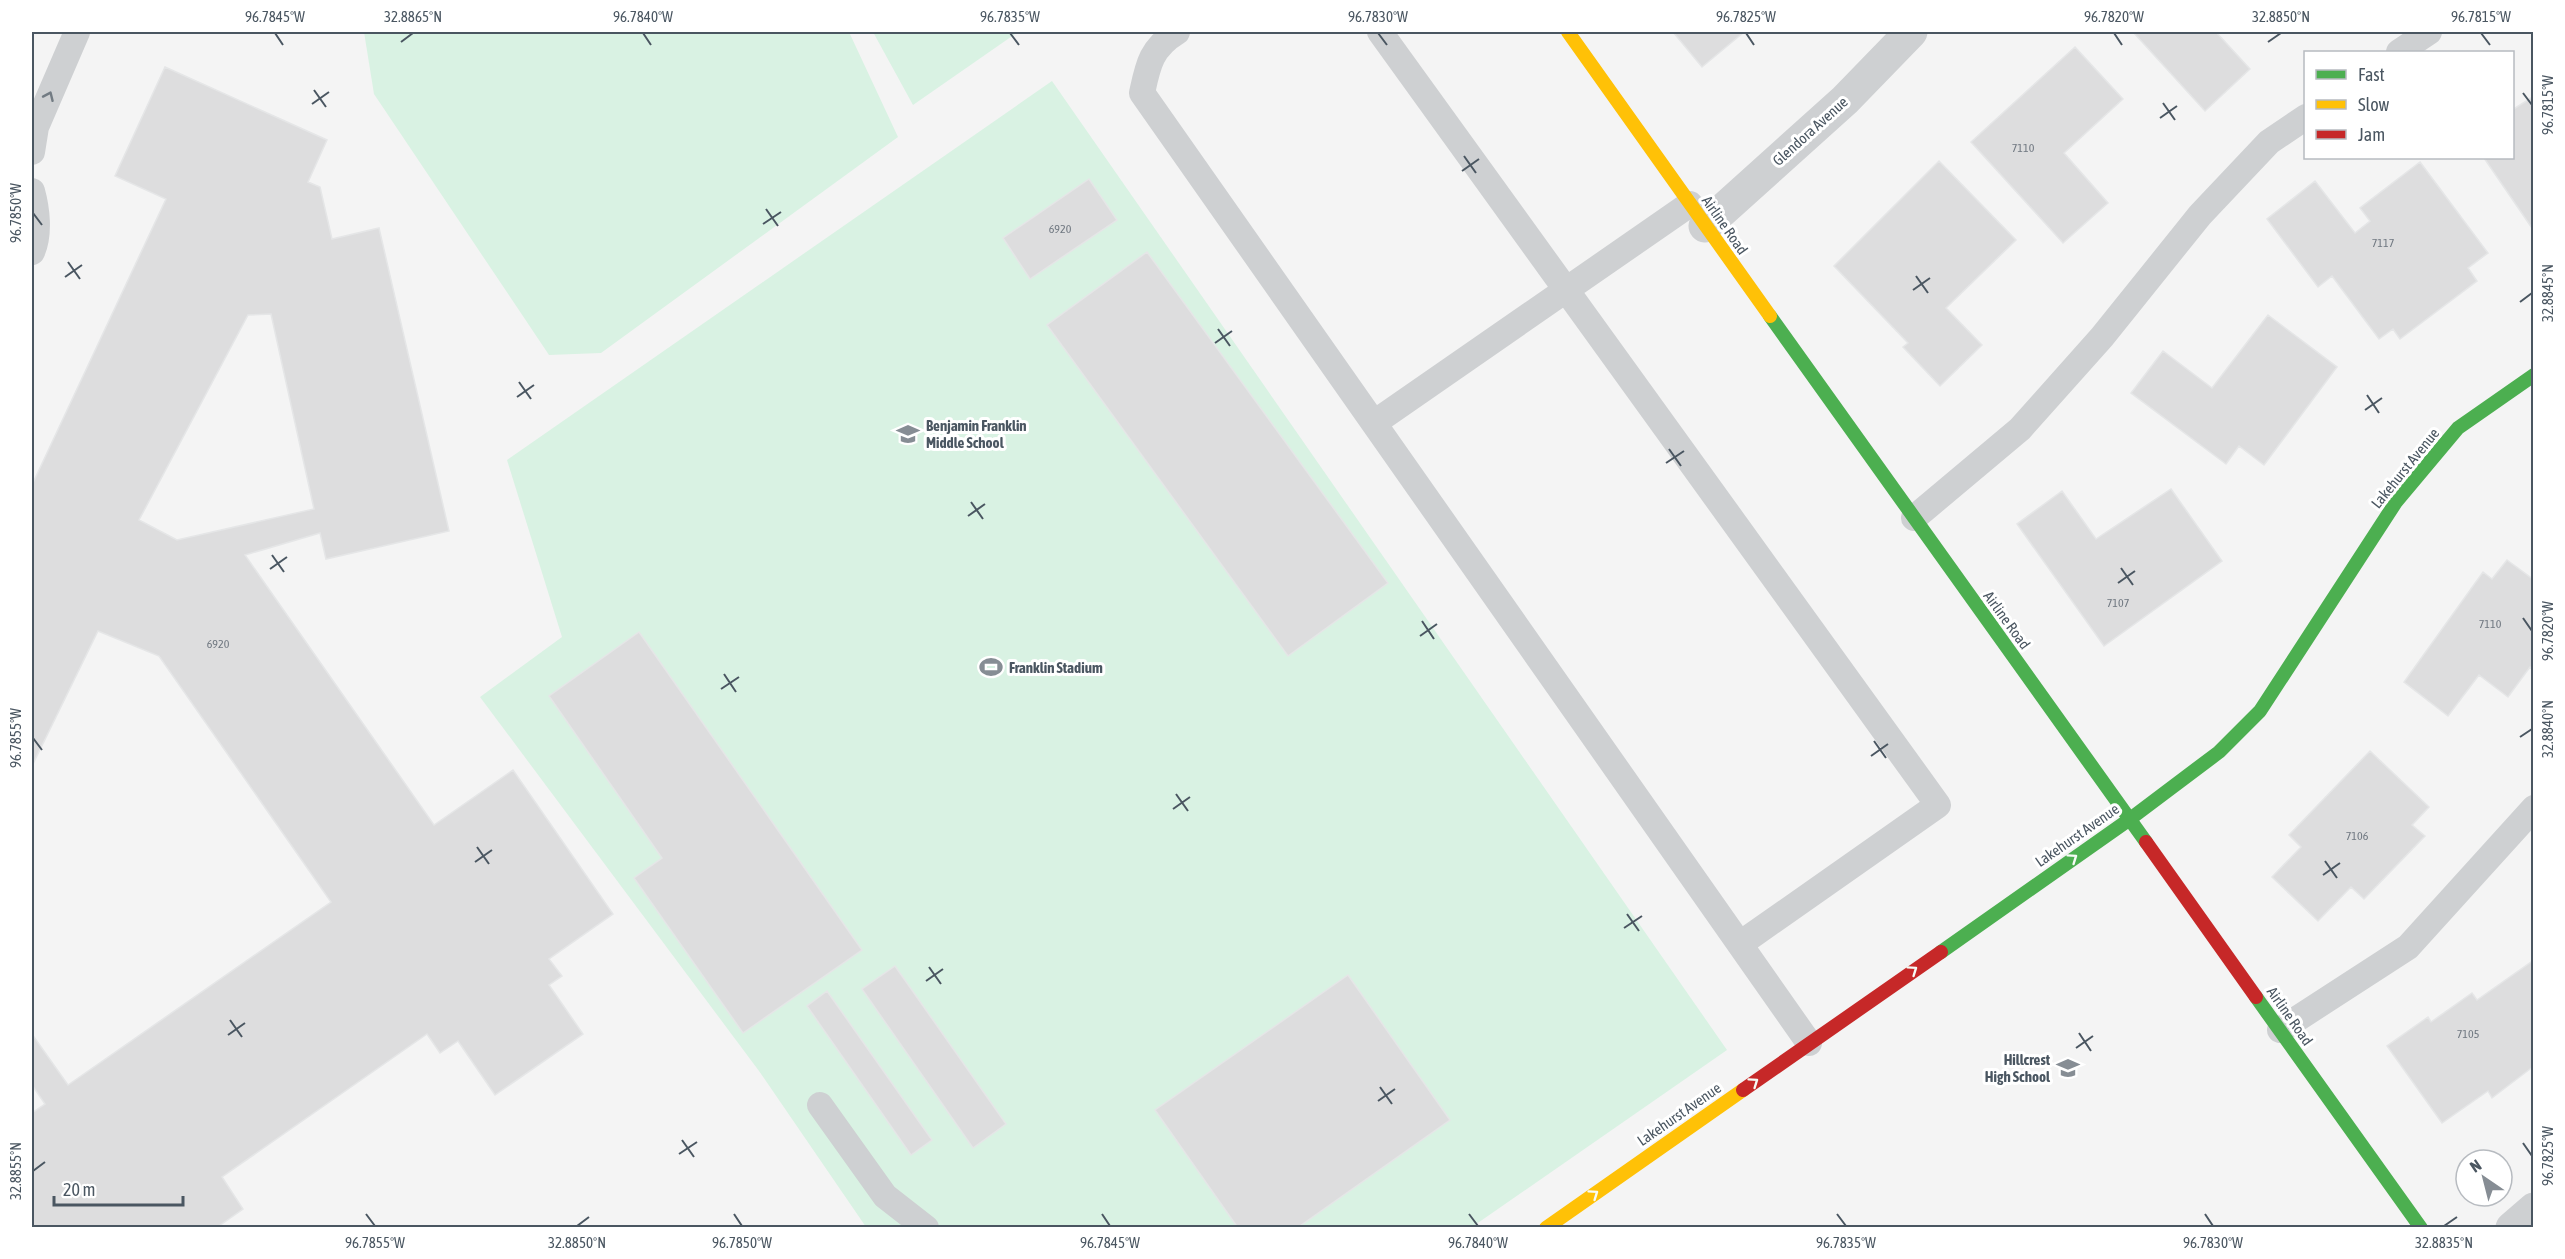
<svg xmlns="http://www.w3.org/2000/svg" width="2565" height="1259" font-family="'Asap Condensed',sans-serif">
  <rect width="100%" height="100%" fill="#f4f4f4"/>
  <path fill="#d9f2e3" d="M 364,32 L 849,32 L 898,137 L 601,353 L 549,355 L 374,94 Z
    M 873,32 L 1018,32 L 913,105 Z
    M 1052,81 L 1727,1050 L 1472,1227 L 866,1227 L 759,1071 L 480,697 L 562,637 L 507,460 Z"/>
  <path fill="#ddddde" stroke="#e5e6e7" stroke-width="1.5" fill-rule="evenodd" d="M 1673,32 L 1744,32 L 1702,67 Z
    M 2133,32 L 2216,32 L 2250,69 L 2205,111 Z
    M 2075,47 L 2123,99 L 2064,153 L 2108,203 L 2063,243 L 1971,142 Z
    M 165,67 L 327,140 L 308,182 L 320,187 L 332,239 L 379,228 L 449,531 L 326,559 L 320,533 L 245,555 L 434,825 L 513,770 L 613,914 L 549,959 L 562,976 L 549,985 L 583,1034 L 495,1095 L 458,1041 L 440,1053 L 427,1034 L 222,1177 L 243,1209 L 216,1228 L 32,1228 L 32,1113 L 45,1104 L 32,1085 L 32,1034 L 68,1085 L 331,902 L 159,656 L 98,631 L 32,766 L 32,485 L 166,199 L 115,176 ZM 271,314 L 314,509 L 177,540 L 139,520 L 248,315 Z
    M 2534,96 L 2534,231 L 2484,158 L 2512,158 L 2512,110 Z
    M 1939,161 L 2016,240 L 1946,308 L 1982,345 L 1940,386 L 1903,347 L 1908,343 L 1834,266 Z
    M 2420,162 L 2488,253 L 2468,268 L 2477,281 L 2400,339 L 2393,329 L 2379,339 L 2332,276 L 2318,287 L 2267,219 L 2315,181 L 2355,233 L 2370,221 L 2360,208 Z
    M 1089,179 L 1117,220 L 1030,279 L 1003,238 Z
    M 1147,252 L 1388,583 L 1288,656 L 1047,325 Z
    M 2268,315 L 2337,367 L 2264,465 L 2239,446 L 2226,464 L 2131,393 L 2163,351 L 2212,388 Z
    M 2171,489 L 2222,561 L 2104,646 L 2017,524 L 2062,491 L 2096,539 Z
    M 2507,560 L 2534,580 L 2534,670 L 2530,667 L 2508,697 L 2479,675 L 2448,716 L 2404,682 L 2483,572 L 2492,579 Z
    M 639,632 L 862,950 L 743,1033 L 634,878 L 662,858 L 549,696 Z
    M 2370,751 L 2429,807 L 2412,825 L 2425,836 L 2364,899 L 2351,887 L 2318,921 L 2272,877 L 2301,847 L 2289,835 Z
    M 2534,960 L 2534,1066 L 2492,1098 L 2488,1091 L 2442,1123 L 2387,1046 L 2428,1017 L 2431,1022 L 2472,993 L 2477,1000 Z
    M 895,966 L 1006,1124 L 973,1148 L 862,989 Z
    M 1348,975 L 1450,1120 L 1297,1228 L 1238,1228 L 1155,1110 Z
    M 827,991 L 932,1140 L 911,1155 L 807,1006 Z"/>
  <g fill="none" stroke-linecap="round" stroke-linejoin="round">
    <path stroke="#ced0d2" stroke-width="26" d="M 1177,32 C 1151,48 1148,65 1142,93 L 1809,1043
      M 1380,32 L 1938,805 L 1740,944
      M 2399,52 L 2429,32
      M 32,152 L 36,127 L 77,32
      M 32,191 C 37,209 40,234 32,252
      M 1374,423 L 1690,204
      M 1914,518 L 2020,429 L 2102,337 L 2200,215 L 2269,142 L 2306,117
      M 2280,1030 L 2408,947 L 2534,808
      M 820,1105 L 885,1196 L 926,1228"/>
    <path stroke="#ced0d2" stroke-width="33" d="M 1705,226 L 1845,100 L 1911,32
      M 2512,1228 L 2534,1209"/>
    <path stroke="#4caf50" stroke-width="14" d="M 1770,316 L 2146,842
      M 1941,952 L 2130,819 L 2219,752 L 2260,711 L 2396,502 L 2458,428 L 2534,375
      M 2256,997 L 2421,1228"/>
    <path stroke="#ffc107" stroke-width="14" d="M 1568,32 L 1770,316
      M 1546,1228 L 1743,1090"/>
    <path stroke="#c62828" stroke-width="14" d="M 2146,842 L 2256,997
      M 1743,1090 L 1941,952"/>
  </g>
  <defs><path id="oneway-chevron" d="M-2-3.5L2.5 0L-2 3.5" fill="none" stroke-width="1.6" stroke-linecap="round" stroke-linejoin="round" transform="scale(1.5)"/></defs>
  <use stroke="#727b83" href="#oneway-chevron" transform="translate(49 96) rotate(-66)"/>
  <g stroke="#f6fbf6">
    <use href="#oneway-chevron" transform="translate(2073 858) rotate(-35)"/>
    <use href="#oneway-chevron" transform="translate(1913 970) rotate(-35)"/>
    <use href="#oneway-chevron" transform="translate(1754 1082) rotate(-35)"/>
    <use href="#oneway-chevron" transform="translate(1594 1194) rotate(-35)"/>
  </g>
  <path fill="none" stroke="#4a5661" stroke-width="2" d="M 275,33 L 283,45M 643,33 L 651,45M 1010,33 L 1019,45M 1378,33 L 1387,45M 1746,33 L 1754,45M 2114,33 L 2122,45M 2481,33 L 2490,45M 401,42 L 413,33M 2268,42 L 2281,33M 314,90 L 326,107M 2523,93 L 2532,105M 2163,103 L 2175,120M 312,104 L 329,92M 2160,118 L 2177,106M 1464,156 L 1476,173M 1462,171 L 1479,159M 766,209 L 778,226M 33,213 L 42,225M 763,224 L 781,212M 68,262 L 80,279M 1916,276 L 1928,293M 65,277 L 82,265M 1913,290 L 1930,278M 2520,302 L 2532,293M 1218,329 L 1230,346M 1215,343 L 1232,331M 519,382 L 531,399M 2367,395 L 2379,413M 517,397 L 534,385M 2365,410 L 2382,398M 1669,449 L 1681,466M 1666,463 L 1684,451M 971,502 L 983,519M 968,516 L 985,504M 272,555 L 284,572M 2121,568 L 2133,585M 270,569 L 287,557M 2118,583 L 2135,571M 2523,618 L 2532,631M 1422,621 L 1434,639M 1420,636 L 1437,624M 724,674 L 736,692M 721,689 L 739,677M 2520,737 L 2532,729M 33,738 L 42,750M 1874,741 L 1886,758M 1871,756 L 1888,744M 1176,794 L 1188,811M 1173,809 L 1190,797M 477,847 L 489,864M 2325,861 L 2337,878M 475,862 L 492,850M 2323,875 L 2340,863M 1627,914 L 1639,931M 1624,928 L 1642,916M 929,967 L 941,984M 926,981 L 943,969M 230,1020 L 242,1037M 2079,1033 L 2091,1051M 228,1035 L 245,1023M 2076,1048 L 2093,1036M 1380,1087 L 1392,1104M 1378,1101 L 1395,1089M 682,1140 L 694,1157M 2523,1143 L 2532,1156M 679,1154 L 697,1142M 33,1171 L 45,1162M 366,1214 L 375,1226M 734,1214 L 742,1226M 1102,1214 L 1110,1226M 1469,1214 L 1478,1226M 1837,1214 L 1846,1226M 2205,1214 L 2213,1226M 577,1226 L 589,1217M 2444,1226 L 2457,1217"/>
  <defs>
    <g id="school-bare" transform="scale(1.8)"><path d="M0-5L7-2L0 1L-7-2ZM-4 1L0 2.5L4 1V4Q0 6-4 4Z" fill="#868d94" stroke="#fff" stroke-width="2.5" paint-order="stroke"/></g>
    <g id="stadium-bare" transform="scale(1.8)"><path d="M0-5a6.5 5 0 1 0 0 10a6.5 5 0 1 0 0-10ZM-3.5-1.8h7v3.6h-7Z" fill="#868d94" stroke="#fff" stroke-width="2.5" paint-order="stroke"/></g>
  </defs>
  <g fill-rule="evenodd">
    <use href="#school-bare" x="908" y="434"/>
    <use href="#stadium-bare" x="991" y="667"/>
    <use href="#school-bare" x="2068" y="1068"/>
  </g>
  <g text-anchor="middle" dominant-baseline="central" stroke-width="6" stroke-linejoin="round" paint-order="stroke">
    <g font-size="12" fill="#707881">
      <text x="2023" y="148">7110</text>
      <text x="1060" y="229">6920</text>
      <text x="2383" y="243">7117</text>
      <text x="2118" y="603">7107</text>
      <text x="2490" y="624">7110</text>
      <text x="218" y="644">6920</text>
      <text x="2357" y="836">7106</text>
      <text x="2468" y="1034">7105</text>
    </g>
    <g font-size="15" fill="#4a5661" stroke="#fff">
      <text transform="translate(1810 131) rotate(-42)">Glendora Avenue</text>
      <text transform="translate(1725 225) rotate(55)">Airline Road</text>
      <text transform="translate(2405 468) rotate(-51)">Lakehurst Avenue</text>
      <text transform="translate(2007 620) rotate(54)">Airline Road</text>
      <text transform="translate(2077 835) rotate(-35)">Lakehurst Avenue</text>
      <text transform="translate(2290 1016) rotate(55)">Airline Road</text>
      <text transform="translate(1679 1114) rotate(-35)">Lakehurst Avenue</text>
    </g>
    <g font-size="15" font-weight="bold" fill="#4a5661" stroke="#fff" text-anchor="start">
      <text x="926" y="425">Benjamin Franklin<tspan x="926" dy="17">Middle School</tspan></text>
      <text x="1009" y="667">Franklin Stadium</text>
      <text x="2050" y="1059" text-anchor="end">Hillcrest<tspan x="2050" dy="17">High School</tspan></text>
    </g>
  </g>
  <rect width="2565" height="1259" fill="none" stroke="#ffffff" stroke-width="66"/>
  <rect x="2304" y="51" width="210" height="108" fill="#ffffff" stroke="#b7bbc0" stroke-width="1.5"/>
  <rect x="2316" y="70" width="30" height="9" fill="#4caf50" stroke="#b7bbc0" stroke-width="1.5"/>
  <text x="2358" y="81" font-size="18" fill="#4a5661">Fast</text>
  <rect x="2316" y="100" width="30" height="9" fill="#ffc107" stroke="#b7bbc0" stroke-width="1.5"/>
  <text x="2358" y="111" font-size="18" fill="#4a5661">Slow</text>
  <rect x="2316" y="130" width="30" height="9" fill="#c62828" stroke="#b7bbc0" stroke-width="1.5"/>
  <text x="2358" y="141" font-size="18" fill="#4a5661">Jam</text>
  <g transform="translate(2484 1178) rotate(325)"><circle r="28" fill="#ffffff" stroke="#b7bbc0" stroke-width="1.5"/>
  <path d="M0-4.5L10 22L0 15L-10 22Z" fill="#868d94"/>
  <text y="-9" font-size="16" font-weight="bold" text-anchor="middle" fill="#4a5661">N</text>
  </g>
  <path d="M54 1196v9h129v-9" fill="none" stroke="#4a5661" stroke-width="3"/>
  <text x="63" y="1196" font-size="18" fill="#4a5661" stroke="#ffffff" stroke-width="4.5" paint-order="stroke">20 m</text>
  <rect x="33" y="33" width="2499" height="1193" fill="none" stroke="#4a5661" stroke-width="2"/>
  <g font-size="15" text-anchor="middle" fill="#4a5661">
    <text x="275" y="22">96.7845°W</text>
    <text x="413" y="22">32.8865°N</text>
    <text x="643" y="22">96.7840°W</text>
    <text x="1010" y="22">96.7835°W</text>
    <text x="1378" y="22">96.7830°W</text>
    <text x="1746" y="22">96.7825°W</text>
    <text x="2114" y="22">96.7820°W</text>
    <text x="2281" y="22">32.8850°N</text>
    <text x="2481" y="22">96.7815°W</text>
    <text transform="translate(2548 105) rotate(-90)" y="5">96.7815°W</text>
    <text transform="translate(16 213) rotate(-90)" y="5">96.7850°W</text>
    <text transform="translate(2548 293) rotate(-90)" y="5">32.8845°N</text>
    <text transform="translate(2548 631) rotate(-90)" y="5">96.7820°W</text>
    <text transform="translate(2548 729) rotate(-90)" y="5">32.8840°N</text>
    <text transform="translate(16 738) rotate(-90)" y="5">96.7855°W</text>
    <text transform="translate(2548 1156) rotate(-90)" y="5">96.7825°W</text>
    <text transform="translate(16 1171) rotate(-90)" y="5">32.8855°N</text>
    <text x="375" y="1248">96.7855°W</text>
    <text x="577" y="1248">32.8850°N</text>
    <text x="742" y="1248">96.7850°W</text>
    <text x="1110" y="1248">96.7845°W</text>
    <text x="1478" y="1248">96.7840°W</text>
    <text x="1846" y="1248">96.7835°W</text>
    <text x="2213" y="1248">96.7830°W</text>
    <text x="2444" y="1248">32.8835°N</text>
  </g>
</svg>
